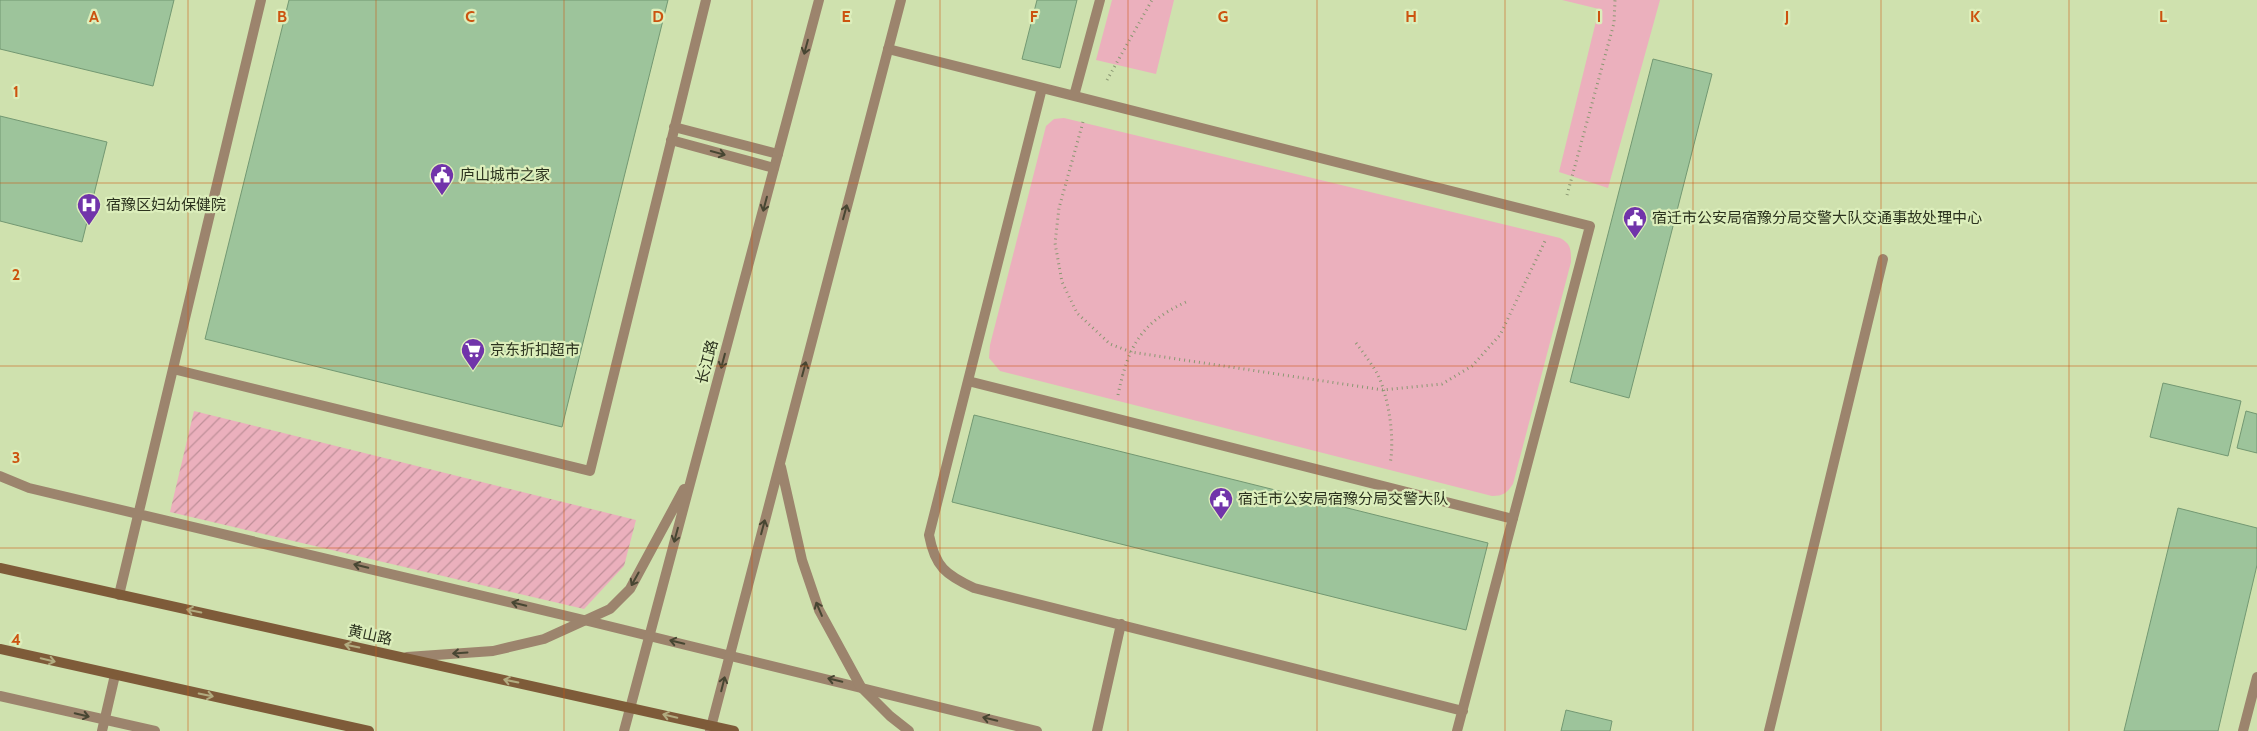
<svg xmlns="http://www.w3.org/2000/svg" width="2257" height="731" font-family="Cabin,'Noto Sans SC',sans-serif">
  <defs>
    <pattern id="garden-furrows" width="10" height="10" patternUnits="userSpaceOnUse" patternTransform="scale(1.25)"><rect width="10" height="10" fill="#ebb0bd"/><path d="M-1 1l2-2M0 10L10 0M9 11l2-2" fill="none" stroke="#bf9099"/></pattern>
  </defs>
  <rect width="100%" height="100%" fill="#cfe1ae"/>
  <path fill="#ebb0bd" d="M 1112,0 L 1174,0 L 1156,74 L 1096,60 Z
    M 1562,0 L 1660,0 L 1608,188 L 1559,172 L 1599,9 Z
    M 1064,118 L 1560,238 C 1571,244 1571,249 1571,262 L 1513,484 C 1507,493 1503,496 1492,496 L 1000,371 L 989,358 L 990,345 L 1046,126 L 1054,119 Z"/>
  <path fill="url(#garden-furrows)" d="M 194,411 L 636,520 L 624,566 L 584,609 L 170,512 Z"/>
  <path fill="#9dc49b" stroke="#739872" d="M 0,0 L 174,0 L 153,86 L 0,49 Z
    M 289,0 L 668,0 L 562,427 L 205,339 Z
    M 1037,0 L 1077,0 L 1060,68 L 1022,59 Z
    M 1653,59 L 1712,74 L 1629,398 L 1570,382 Z
    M 0,116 L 107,142 L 82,242 L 0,221 Z
    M 2163,383 L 2241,401 L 2228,456 L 2150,437 Z
    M 2246,411 L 2257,414 L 2257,453 L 2237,448 Z
    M 974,415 L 1488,543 L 1466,630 L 952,502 Z
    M 2178,508 L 2257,528 L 2257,565 L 2218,731 L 2124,731 Z
    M 1566,710 L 1612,721 L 1610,731 L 1561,731 Z"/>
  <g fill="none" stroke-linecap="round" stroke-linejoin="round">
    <path stroke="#8a9772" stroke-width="3" stroke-dasharray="1 4" stroke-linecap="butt" d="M 1107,80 L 1152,0
      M 1083,122 L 1059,208 L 1055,243 L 1062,282 L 1077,313 L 1110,344 L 1131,352 L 1383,390 L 1442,384 L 1472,366 L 1500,335 L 1546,239
      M 1567,195 L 1614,23 L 1615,0
      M 1356,343 C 1364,354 1372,364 1378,375 C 1389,399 1395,439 1390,464
      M 1118,395 C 1128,347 1140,323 1186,302"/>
    <path stroke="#9c846d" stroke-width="10" d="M 888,49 L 1590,226 L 1457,731
      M 1042,88 L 929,535 C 935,567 946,575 974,588 L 1463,711
      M 1074,96 L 1100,0
      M 674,127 L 778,154
      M 671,140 L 774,168
      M 173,369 L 590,471 L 706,0
      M 968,381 L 1513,519
      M 0,476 L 29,488 L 588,621 L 1037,731
      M 119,595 L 261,0
      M 0,696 L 155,731
      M 102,731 L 115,675
      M 1097,731 L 1121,624
      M 1769,731 L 1883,259
      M 2243,731 L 2257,677"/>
    <path stroke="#9c846d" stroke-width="10" d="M 781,467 L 802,560 L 819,610 L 861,687 L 890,716 L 909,731
      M 407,657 L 493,651 L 544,639 L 610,609 L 630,589 L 684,489
      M 624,731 L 819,0
      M 710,731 L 901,0"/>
    <path stroke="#7e5b39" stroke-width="10" d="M 0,568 L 734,731
      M 0,649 L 369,731"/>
  </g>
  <defs><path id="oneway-shaft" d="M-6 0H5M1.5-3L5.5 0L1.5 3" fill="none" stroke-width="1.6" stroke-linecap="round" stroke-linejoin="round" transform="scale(1.25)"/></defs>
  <g stroke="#474632">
    <use href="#oneway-shaft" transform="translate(806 47) rotate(105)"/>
    <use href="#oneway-shaft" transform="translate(718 153) rotate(15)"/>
    <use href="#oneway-shaft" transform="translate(765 204) rotate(105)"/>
    <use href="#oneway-shaft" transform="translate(845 212) rotate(-75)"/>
    <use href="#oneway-shaft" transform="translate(723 361) rotate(105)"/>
    <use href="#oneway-shaft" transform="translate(804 369) rotate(-75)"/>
    <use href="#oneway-shaft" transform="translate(763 527) rotate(-75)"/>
    <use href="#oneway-shaft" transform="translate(676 535) rotate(105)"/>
    <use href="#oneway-shaft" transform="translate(361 566) rotate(-166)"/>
    <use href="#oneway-shaft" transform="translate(635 579) rotate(119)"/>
    <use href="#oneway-shaft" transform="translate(519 604) rotate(-166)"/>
    <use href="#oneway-shaft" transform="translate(819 609) rotate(-113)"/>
    <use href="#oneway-shaft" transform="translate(677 642) rotate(-166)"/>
    <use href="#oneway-shaft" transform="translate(460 653) rotate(176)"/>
    <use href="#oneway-shaft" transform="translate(835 680) rotate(-167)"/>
    <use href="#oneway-shaft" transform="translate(723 684) rotate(-76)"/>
    <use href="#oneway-shaft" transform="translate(82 715) rotate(13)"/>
    <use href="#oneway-shaft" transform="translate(990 719) rotate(-166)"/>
  </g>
  <g stroke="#b2ac80">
    <use href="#oneway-shaft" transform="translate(194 611) rotate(-168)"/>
    <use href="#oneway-shaft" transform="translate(352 646) rotate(-168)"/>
    <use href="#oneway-shaft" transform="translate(48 660) rotate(13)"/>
    <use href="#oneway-shaft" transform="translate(511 681) rotate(-168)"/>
    <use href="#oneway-shaft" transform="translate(206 695) rotate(12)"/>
    <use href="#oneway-shaft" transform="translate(670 716) rotate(-167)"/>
  </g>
  <path fill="none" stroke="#cc530f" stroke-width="1" stroke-opacity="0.55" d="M 188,0 L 188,731M 376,0 L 376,731M 564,0 L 564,731M 752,0 L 752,731M 940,0 L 940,731M 1128,0 L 1128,731M 1317,0 L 1317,731M 1505,0 L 1505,731M 1693,0 L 1693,731M 1881,0 L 1881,731M 2069,0 L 2069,731M 0,183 L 2257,183M 0,366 L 2257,366M 0,548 L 2257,548"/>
  <defs>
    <g id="civic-pin" transform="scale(1.25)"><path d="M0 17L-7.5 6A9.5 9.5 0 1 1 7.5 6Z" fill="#7134aa" stroke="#dceebb"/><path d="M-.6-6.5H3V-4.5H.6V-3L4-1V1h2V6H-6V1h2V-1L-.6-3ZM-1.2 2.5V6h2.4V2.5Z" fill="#fff"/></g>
    <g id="hospital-pin" transform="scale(1.25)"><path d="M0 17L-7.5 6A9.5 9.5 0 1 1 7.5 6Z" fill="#7134aa" stroke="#dceebb"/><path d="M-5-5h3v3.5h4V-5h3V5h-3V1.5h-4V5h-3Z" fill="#fff"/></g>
    <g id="supermarket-pin" transform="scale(1.25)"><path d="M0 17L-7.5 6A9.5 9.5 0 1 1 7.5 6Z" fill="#7134aa" stroke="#dceebb"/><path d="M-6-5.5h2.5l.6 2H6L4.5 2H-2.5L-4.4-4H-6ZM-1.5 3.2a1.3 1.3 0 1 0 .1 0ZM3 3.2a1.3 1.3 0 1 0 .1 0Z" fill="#fff"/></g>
  </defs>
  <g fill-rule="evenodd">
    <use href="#civic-pin" x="442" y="175"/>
    <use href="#hospital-pin" x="89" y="205"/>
    <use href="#civic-pin" x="1635" y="218"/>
    <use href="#supermarket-pin" x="473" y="350"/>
    <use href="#civic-pin" x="1221" y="499"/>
  </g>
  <g text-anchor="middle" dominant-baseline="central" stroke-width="4.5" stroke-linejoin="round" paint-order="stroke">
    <g font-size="15" fill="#2b321e" stroke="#dceebb" text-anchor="start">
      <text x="460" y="175">庐山城市之家</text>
      <text x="106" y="205">宿豫区妇幼保健院</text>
      <text x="1652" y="218">宿迁市公安局宿豫分局交警大队交通事故处理中心</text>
      <text x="490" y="350">京东折扣超市</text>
      <text x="1238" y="499">宿迁市公安局宿豫分局交警大队</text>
    </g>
    <g font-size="15" fill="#2b321e" stroke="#dceebb">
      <text transform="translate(707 362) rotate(-75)">长江路</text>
      <text transform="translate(370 635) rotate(12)">黄山路</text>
    </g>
  </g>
  <g font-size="16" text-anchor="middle" font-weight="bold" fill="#cc530f" stroke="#dceebb" stroke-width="4.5" stroke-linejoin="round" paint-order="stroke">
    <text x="94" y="22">A</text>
    <text x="282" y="22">B</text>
    <text x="470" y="22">C</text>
    <text x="658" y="22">D</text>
    <text x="846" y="22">E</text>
    <text x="1034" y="22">F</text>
    <text x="1223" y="22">G</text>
    <text x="1411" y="22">H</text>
    <text x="1599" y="22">I</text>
    <text x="1787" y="22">J</text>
    <text x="1975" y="22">K</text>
    <text x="2163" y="22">L</text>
    <text x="16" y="97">1</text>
    <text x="16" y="280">2</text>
    <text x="16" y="463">3</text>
    <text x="16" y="645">4</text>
  </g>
</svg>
